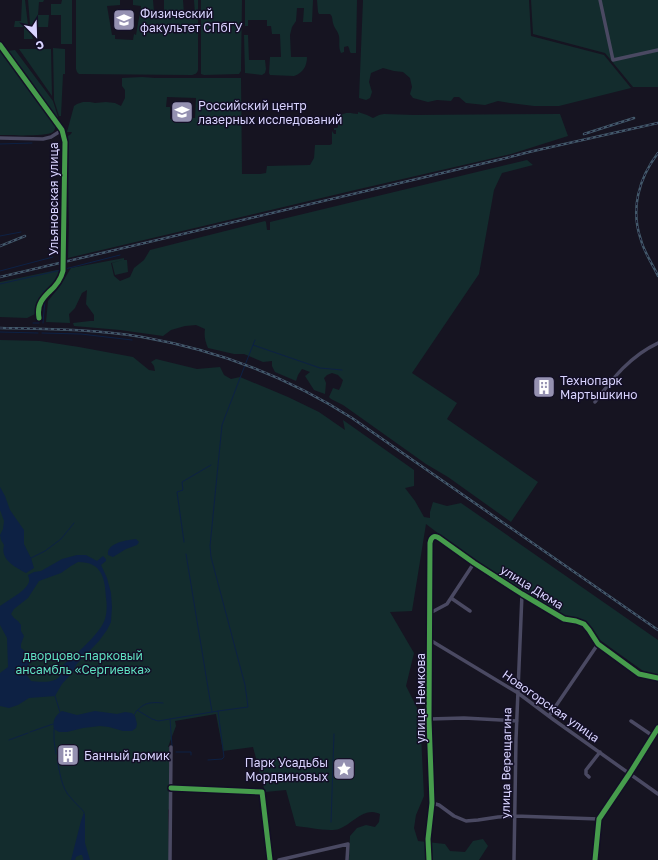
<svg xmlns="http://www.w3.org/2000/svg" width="658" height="860" font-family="'Golos Text',sans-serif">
  <rect width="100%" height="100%" fill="#161421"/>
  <path fill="#132c2d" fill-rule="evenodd" d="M 22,0 L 25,0 L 28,25 L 33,39 L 24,39 L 24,27 L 14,27 L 15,21 L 21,21 Z
    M 28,0 L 44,0 L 43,2 L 39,2 L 38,15 L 49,15 L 48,27 L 38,27 L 38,39 L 36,39 L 30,24 Z
    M 62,0 L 72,0 L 72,44 L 61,44 L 61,15 L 51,15 L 51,4 L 61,4 Z
    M 76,0 L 120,0 L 120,5 L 107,6 L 112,35 L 115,35 L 115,39 L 133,40 L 134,34 L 136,35 L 141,6 L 133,5 L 133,0 L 153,0 L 154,12 L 164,12 L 164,0 L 183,0 L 184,14 L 195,14 L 194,0 L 198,0 L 198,70 C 197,74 195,74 192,75 L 79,74 L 77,72 L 76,69 Z
    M 201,0 L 242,0 L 241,68 L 241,71 L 239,74 L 204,75 L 201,74 Z
    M 245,0 L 313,0 L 312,22 L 303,22 L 304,8 L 297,8 L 296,21 L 292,27 L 290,35 L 291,57 L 307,57 C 307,66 303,73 294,76 L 270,75 L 269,73 L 270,57 L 281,57 L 280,34 L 272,34 L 271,26 L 267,26 L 267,20 L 248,20 L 248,26 L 245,26 Z
    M 317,0 L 357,0 L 356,53 L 351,53 L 350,52 L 349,48 L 348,46 L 344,47 L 344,52 L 341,53 C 338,47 340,42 339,36 C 338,31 334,28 333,23 C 332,19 333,17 330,14 L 319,14 L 318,12 Z
    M 363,0 L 529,0 L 531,36 L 604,55 L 631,88 L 559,106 L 534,106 L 510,103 L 498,101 L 485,105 L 466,103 L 459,97 L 454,97 L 451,101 L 437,100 L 428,102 L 413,98 L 410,94 L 412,87 L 410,78 L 403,72 L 394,71 L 383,68 L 371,73 L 369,82 L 372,92 L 370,98 L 366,100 L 359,98 Z
    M 531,0 L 658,0 L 658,87 L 633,87 L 605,53 L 533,34 Z
    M 244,35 L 248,35 L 249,60 L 265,60 L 266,69 L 265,73 L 262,75 L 245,73 Z
    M 0,48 L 54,122 L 56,126 C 55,128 55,130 53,132 C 46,137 10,135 0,135 Z
    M 53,48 L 65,49 L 65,74 L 63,74 L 61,116 L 59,116 L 54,100 Z
    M 19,49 L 51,49 L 52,96 Z
    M 15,50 L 53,101 L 58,117 L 57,118 L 23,70 L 7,51 Z
    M 142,77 L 155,78 L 241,78 L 242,174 L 260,174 L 266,173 L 267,166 L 310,165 L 314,158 L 315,145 L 330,145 L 332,144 L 332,131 L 334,134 L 336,134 L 336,130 L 334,130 L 334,128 L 337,128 L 338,127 L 338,125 L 335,125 L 335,123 L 339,122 C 339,110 350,113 358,114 L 358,112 L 367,115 L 373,118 L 379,115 L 384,114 L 414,115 L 560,114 L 568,136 L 511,154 L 355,190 L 68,258 L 69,225 L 68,184 L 68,136 L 71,134 L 72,132 L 67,132 L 74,106 L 77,104 L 83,102 L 90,102 L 95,103 L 106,102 L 115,103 L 121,106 L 125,98 L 125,90 L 122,86 L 122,78 ZM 167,97 L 196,98 L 195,118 L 175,118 L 175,119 L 170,119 L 170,107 L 166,107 Z
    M 527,160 L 533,165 L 502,173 L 494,190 L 479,274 L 412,373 L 457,403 L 447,419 L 538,482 L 511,522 L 448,477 L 426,464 L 343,405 L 331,399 L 329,397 L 333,388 L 339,390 L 341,386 L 343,380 L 338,375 L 332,373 L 327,375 L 324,378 L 326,383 L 325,394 L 314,390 L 305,376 L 310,372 L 302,369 L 298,375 L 296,381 L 275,372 L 272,366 L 272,361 L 263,362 L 244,354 L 234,354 L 208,348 C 205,341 204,336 205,329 L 196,325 L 185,326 L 171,330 L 163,336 L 120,330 L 74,326 L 73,323 L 90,321 L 94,321 L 94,315 L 86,304 L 87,290 L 82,293 L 75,308 L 69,314 L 70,323 L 46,322 L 48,301 L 60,286 L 71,268 L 124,258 L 124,260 L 127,260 L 128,272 L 115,275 L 112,263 L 123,260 L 111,263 L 114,276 L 120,281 L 130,277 L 134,268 L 144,260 L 150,250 L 265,221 L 266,222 L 267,230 L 270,230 L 270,222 Z
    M 57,270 L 60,270 L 59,276 L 55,283 L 38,301 L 35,314 L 27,318 L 0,317 L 0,282 Z
    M 0,340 L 40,341 L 79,347 L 133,357 L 149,370 L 155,371 L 154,366 L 151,362 L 156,359 L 197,369 L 220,367 L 224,375 L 231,379 L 240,377 L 288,397 L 319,412 L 345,430 L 343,420 L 414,470 L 414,486 L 405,488 L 415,501 L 424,517 L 430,518 L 430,512 L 433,502 L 447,506 L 461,503 L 658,640 L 658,677 L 646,673 L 583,628 L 506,585 L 426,524 L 412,611 L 390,612 L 414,653 L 406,686 L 420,714 L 424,796 L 416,815 L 414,828 L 418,841 L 445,844 L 450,851 L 465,852 L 473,841 L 483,839 L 488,846 L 479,860 L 349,860 L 350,836 L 357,828 L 366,825 L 375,827 L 379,822 L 380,814 C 378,813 375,812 372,812 C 360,812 350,825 339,829 C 329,832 307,827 296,826 L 286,790 L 265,792 L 253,747 L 223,751 L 216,714 L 175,721 L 176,726 L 168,747 L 169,747 L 169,809 L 168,810 L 169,860 L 0,860 Z"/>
  <path fill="#0d2144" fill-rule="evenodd" d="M 0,487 L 5,496 L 10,510 L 24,530 L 24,544 L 31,558 L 34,568 L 26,573 C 15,567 0,560 4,545 L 1,540 L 0,535 L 3,529 L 4,521 L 0,510 Z
    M 136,539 L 139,542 L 137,545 L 126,549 L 113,557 L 108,555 C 106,543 127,540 136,539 Z
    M 77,555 L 86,555 L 97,561 L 103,556 L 106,559 L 106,561 L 101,565 L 107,578 L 111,593 L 112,607 L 111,622 L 107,630 L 99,641 L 76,665 L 73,672 L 62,684 L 55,696 L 29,698 L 18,705 L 9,708 L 0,706 L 0,673 L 8,667 L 7,638 L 0,625 L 0,606 C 8,600 24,592 28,584 C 30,581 29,578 28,575 L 34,572 L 41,571 L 62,559 ZM 78,562 C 102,562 105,578 106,598 C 107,604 107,613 105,619 C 101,632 81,649 71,659 C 69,661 66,662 64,664 C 61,668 62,675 58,678 C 53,683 37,682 31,681 L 26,674 L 29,663 L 29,655 L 21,648 L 21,644 L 24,636 L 21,631 L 21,625 L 18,621 L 14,618 L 11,614 L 14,609 L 28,598 L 39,581 L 61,573 L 71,566 Z
    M 62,711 L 77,715 L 95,711 L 117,714 L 125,712 L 132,713 L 135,716 L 137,724 L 136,728 L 132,731 L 123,731 L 109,727 L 100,726 L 83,728 L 67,732 L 59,732 L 54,729 C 52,722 55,715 62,711 Z
    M 84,812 L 85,815 L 85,843 L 90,860 L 83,860 L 83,858 L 82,855 L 80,855 L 76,857 L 75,860 L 71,860 L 81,821 Z"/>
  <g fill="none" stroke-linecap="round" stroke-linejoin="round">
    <path stroke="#0d2144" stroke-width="1" d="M 0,144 L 32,143
      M 0,236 L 21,232
      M 65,269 L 120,255
      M 0,271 L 53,257
      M 0,284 L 61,270
      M 43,291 L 45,293
      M 33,323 L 39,323
      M 43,323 L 45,300 L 48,298 L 48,296
      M 0,332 L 38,333
      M 42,333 L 81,334 L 132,340
      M 253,345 L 255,340
      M 184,542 L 177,492 L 183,490 L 182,482 L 211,465
      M 186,554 L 212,712
      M 31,558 L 45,551 L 61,539 L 74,523
      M 55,696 L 60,712
      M 138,710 C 144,702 153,702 163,703
      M 218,711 L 248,707 L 245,685 L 211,557 L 210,546 L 222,425 L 225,417 L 247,360 L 253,345 L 320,368 L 342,370
      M 134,715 L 137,710 L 152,719 L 158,721 L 218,711 L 224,757 L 222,759 L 208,760
      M 170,719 L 172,746
      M 54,729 L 54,740 L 56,754
      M 30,732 L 53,724
      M 9,740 L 28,733
      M 176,752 L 191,752 L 191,755
      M 57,759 C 60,772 61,788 71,798 C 75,803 80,807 84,812
      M 331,822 L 334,734"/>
    <path stroke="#4a4962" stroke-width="3.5" d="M 600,0 L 613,60 L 658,50
      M 0,45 L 62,130 L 65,142 L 63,271 C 61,279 56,286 49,292 C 46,295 43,298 41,302 C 38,307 38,312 39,318
      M 0,138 L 43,139 L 51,137 L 62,130
      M 595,402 C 613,378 630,356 658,343
      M 451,598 L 470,611
      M 430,613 L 447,604 L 474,563
      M 430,640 L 518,693 L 554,720 L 658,794
      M 549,716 L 598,644
      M 429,719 L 464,718 L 517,721
      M 631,721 L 653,736
      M 589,777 L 586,774 L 586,770 L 600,752
      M 171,788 L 262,792 L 270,860
      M 432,803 L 439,805 L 454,816 L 466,821 L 478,820 L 498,817 L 515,816 L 599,819
      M 170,860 L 171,747
      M 279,860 L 348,844 L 347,860
      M 429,860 L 428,839 L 432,803 L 429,719 L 430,543 C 431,537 434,535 439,538 L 474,563 L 522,594 L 564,619 L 576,621 L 584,624 L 589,630 L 598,644 L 639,674 L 658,678
      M 514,860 L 516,739 L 522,594
      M 595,860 L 599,819 L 630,773 L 658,728"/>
    <g stroke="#43596b" stroke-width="2.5">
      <path id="rail" d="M 584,134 L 634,118
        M 658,153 C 639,178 630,209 641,240 C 644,252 653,265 658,276
        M 0,246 L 25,236
        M 0,277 L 502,159 L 529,152 L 658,123
        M 0,328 C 47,329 95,329 142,337 C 217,350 288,377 352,418 L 658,630"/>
    </g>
    <use href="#rail" stroke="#130f26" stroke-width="1" stroke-dasharray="3" stroke-linecap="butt"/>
    <g stroke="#130f26" stroke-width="8">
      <path id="cycleway" d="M 0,45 L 62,130 L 65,142 L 63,271 C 61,279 56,286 49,292 C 46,295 43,298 41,302 C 38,307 38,312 39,318
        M 171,788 L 262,792 L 270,860
        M 429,860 L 428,839 L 432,803 L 429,719 L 430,543 C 431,537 434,535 439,538 L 474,563 L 522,594 L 564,619 L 576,621 L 584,624 L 589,630 L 598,644 L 639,674 L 658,678
        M 595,860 L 599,819 L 630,773 L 658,728"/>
    </g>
    <use href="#cycleway" stroke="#469c4c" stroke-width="5"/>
  </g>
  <defs>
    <g id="university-square" transform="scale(1.15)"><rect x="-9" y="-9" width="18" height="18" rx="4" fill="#9591b1" stroke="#130f26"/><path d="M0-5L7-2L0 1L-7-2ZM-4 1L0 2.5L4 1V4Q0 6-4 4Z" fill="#fff"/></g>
    <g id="building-square" transform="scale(1.15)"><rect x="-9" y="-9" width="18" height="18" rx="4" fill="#9591b1" stroke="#130f26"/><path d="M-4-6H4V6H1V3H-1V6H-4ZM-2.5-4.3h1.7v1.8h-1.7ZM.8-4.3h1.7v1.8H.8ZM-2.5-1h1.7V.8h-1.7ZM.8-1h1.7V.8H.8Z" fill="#fff"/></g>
    <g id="sight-square" transform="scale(1.15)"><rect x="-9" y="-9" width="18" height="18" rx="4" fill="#9591b1" stroke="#130f26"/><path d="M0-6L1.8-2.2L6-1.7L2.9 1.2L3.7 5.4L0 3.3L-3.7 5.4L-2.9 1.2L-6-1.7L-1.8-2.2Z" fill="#fff"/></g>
  </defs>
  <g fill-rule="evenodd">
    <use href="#university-square" x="124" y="20"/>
    <use href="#university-square" x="182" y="112"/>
    <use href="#building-square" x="544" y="387"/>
    <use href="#building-square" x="68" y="755"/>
    <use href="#sight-square" x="344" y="769"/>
  </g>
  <g text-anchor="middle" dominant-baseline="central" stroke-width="3" stroke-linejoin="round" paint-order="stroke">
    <g font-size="12" fill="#d9d4ff" stroke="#130f26" text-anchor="start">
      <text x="140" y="13">Физический<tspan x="140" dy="14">факультет СПбГУ</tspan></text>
      <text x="198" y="105">Российский центр<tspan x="198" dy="14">лазерных исследований</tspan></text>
      <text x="560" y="380">Технопарк<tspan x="560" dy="14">Мартышкино</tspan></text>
      <text x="84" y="755">Банный домик</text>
      <text x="328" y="762" text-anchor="end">Парк Усадьбы<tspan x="328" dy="14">Мордвиновых</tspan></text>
    </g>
    <g font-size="12" fill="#d9d4ff" stroke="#130f26">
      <text transform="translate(53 199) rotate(-90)">Ульяновская улица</text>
      <text transform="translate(532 587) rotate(32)">улица Дюма</text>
      <text transform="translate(420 698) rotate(-90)">улица Немкова</text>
      <text transform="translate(551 706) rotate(35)">Новогорская улица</text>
      <text transform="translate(506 763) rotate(-89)">улица Верещагина</text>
    </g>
    <g font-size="12" fill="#5fe0c0" stroke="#130f26">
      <text x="83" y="655">дворцово-парковый<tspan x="83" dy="14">ансамбль «Сергиевка»</tspan></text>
    </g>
  </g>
  <g transform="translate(36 36) rotate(157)" stroke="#130f26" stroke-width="3" paint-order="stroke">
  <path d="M0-3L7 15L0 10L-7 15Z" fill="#d9d4ff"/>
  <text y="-6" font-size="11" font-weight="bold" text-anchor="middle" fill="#d9d4ff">С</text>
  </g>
</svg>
